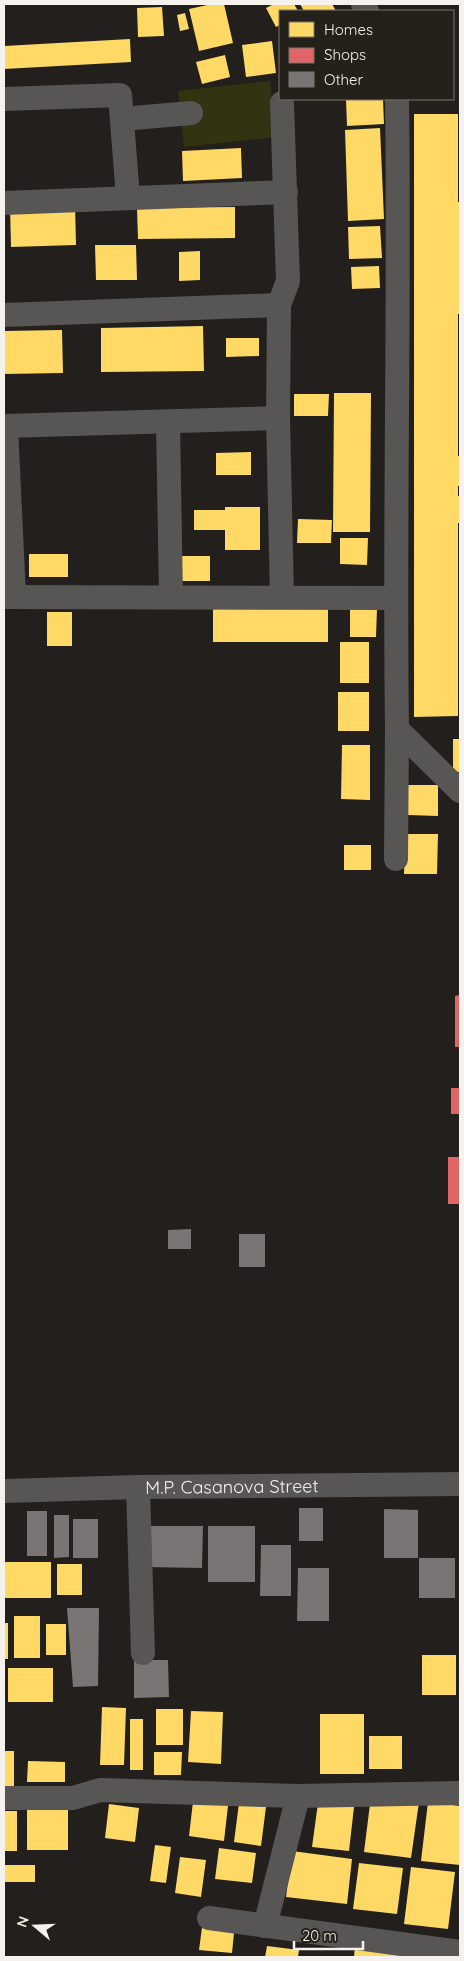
<svg xmlns="http://www.w3.org/2000/svg" width="464" height="1961" font-family="Quicksand,sans-serif">
  <rect width="100%" height="100%" fill="#221f1c"/>
  <path fill="#323310" d="M 270,81 L 276,137 L 184,147 L 178,91 Z"/>
  <path fill="#ffd966" d="M 212,4 L 224,4 L 233,43 L 199,51 L 189,9 Z
    M 274,4 L 294,4 L 298,11 L 280,11 L 280,25 L 276,27 L 266,8 Z
    M 300,4 L 332,4 L 336,11 L 304,11 Z
    M 162,7 L 164,36 L 138,37 L 137,8 Z
    M 185,13 L 189,29 L 180,31 L 177,15 Z
    M 130,39 L 131,62 L 4,69 L 4,46 Z
    M 272,41 L 276,73 L 246,77 L 242,45 Z
    M 225,55 L 230,77 L 202,84 L 196,62 Z
    M 346,99 L 383,99 L 384,124 L 347,126 Z
    M 414,114 L 458,114 L 458,202 L 460,202 L 460,314 L 458,314 L 458,456 L 460,456 L 460,486 L 458,486 L 458,496 L 460,496 L 460,523 L 458,523 L 458,716 L 414,717 Z
    M 380,128 L 384,219 L 348,221 L 345,130 Z
    M 241,148 L 242,178 L 183,181 L 182,151 Z
    M 75,204 L 76,245 L 11,247 L 10,206 Z
    M 235,207 L 235,238 L 138,239 L 137,208 Z
    M 380,226 L 382,258 L 349,259 L 348,227 Z
    M 95,245 L 136,245 L 137,280 L 96,280 Z
    M 200,251 L 200,280 L 179,281 L 179,252 Z
    M 379,266 L 380,288 L 352,289 L 351,267 Z
    M 203,326 L 204,371 L 101,372 L 101,328 Z
    M 62,330 L 63,373 L 4,374 L 4,331 Z
    M 226,338 L 259,338 L 259,356 L 226,357 Z
    M 334,393 L 371,393 L 370,532 L 333,532 Z
    M 294,394 L 329,394 L 328,416 L 294,416 Z
    M 251,452 L 251,475 L 216,475 L 216,453 Z
    M 225,507 L 260,507 L 260,550 L 225,550 L 225,530 L 194,530 L 194,510 L 225,510 Z
    M 298,519 L 332,520 L 331,543 L 297,543 Z
    M 340,538 L 368,538 L 367,565 L 340,564 Z
    M 29,554 L 68,554 L 68,577 L 29,577 Z
    M 181,556 L 210,556 L 210,581 L 181,581 Z
    M 213,605 L 328,605 L 328,642 L 213,642 Z
    M 350,609 L 377,609 L 376,637 L 350,637 Z
    M 47,612 L 72,612 L 72,646 L 47,646 Z
    M 340,642 L 369,642 L 369,683 L 340,683 Z
    M 338,692 L 369,692 L 369,731 L 338,731 Z
    M 453,739 L 460,739 L 460,772 L 453,772 Z
    M 342,745 L 370,745 L 370,800 L 341,799 Z
    M 408,785 L 438,785 L 438,816 L 408,815 Z
    M 405,834 L 438,834 L 437,874 L 404,874 Z
    M 344,845 L 371,845 L 371,870 L 344,870 Z
    M 4,1562 L 51,1562 L 51,1598 L 4,1598 Z
    M 57,1564 L 82,1564 L 82,1595 L 57,1595 Z
    M 14,1616 L 40,1616 L 40,1658 L 14,1658 Z
    M 4,1623 L 8,1623 L 8,1659 L 4,1659 Z
    M 46,1624 L 66,1624 L 66,1655 L 46,1655 Z
    M 422,1655 L 456,1655 L 456,1695 L 422,1695 Z
    M 8,1668 L 53,1668 L 53,1702 L 8,1702 Z
    M 102,1707 L 126,1708 L 124,1765 L 100,1765 Z
    M 156,1709 L 183,1709 L 183,1745 L 156,1745 Z
    M 191,1711 L 223,1712 L 221,1764 L 188,1762 Z
    M 320,1714 L 364,1714 L 364,1774 L 320,1774 Z
    M 130,1719 L 143,1719 L 143,1770 L 130,1770 Z
    M 369,1736 L 402,1736 L 402,1769 L 369,1769 Z
    M 4,1751 L 14,1751 L 14,1789 L 4,1789 Z
    M 154,1752 L 182,1752 L 181,1775 L 154,1775 Z
    M 28,1761 L 65,1762 L 65,1782 L 27,1782 Z
    M 194,1793 L 229,1797 L 224,1841 L 189,1836 Z
    M 371,1796 L 419,1802 L 411,1858 L 364,1852 Z
    M 428,1802 L 460,1806 L 460,1865 L 421,1861 Z
    M 239,1803 L 266,1807 L 261,1846 L 234,1842 Z
    M 318,1803 L 354,1807 L 349,1851 L 312,1847 Z
    M 109,1804 L 139,1808 L 135,1842 L 105,1838 Z
    M 68,1807 L 68,1850 L 27,1850 L 27,1808 Z
    M 4,1811 L 17,1811 L 17,1851 L 4,1851 Z
    M 155,1845 L 171,1847 L 166,1883 L 150,1881 Z
    M 219,1848 L 256,1853 L 252,1883 L 215,1879 Z
    M 292,1851 L 352,1859 L 347,1904 L 286,1897 Z
    M 180,1857 L 206,1860 L 201,1897 L 175,1893 Z
    M 359,1863 L 403,1868 L 397,1914 L 353,1909 Z
    M 4,1865 L 35,1865 L 35,1882 L 4,1882 Z
    M 411,1867 L 455,1872 L 448,1929 L 404,1924 Z
    M 203,1920 L 235,1923 L 232,1953 L 199,1950 Z
    M 267,1946 L 299,1950 L 298,1957 L 265,1957 Z
    M 355,1946 L 405,1952 L 404,1957 L 354,1957 Z"/>
  <path fill="#e06666" d="M 460,995 L 460,1047 L 455,1047 L 455,996 Z
    M 451,1088 L 460,1088 L 460,1114 L 451,1114 Z
    M 448,1157 L 460,1157 L 460,1204 L 448,1204 Z"/>
  <path fill="#797575" d="M 191,1229 L 191,1249 L 168,1249 L 168,1230 Z
    M 239,1234 L 265,1234 L 265,1267 L 239,1267 Z
    M 299,1508 L 323,1508 L 323,1541 L 299,1541 Z
    M 384,1509 L 418,1510 L 418,1558 L 384,1558 Z
    M 27,1511 L 47,1511 L 47,1556 L 27,1556 Z
    M 54,1515 L 69,1515 L 69,1557 L 54,1558 Z
    M 73,1519 L 98,1519 L 98,1558 L 73,1558 Z
    M 146,1526 L 203,1526 L 202,1568 L 146,1567 Z
    M 208,1526 L 255,1526 L 255,1582 L 208,1582 Z
    M 261,1545 L 291,1545 L 291,1596 L 260,1596 Z
    M 419,1558 L 455,1558 L 455,1598 L 419,1598 Z
    M 298,1568 L 329,1568 L 329,1621 L 297,1621 Z
    M 67,1608 L 99,1608 L 98,1686 L 73,1687 Z
    M 134,1660 L 168,1660 L 169,1697 L 134,1698 Z"/>
  <g fill="none" stroke-linecap="round" stroke-linejoin="round">
    <g stroke="#575655" stroke-width="24">
      <path d="M 363,4 L 367,11"/>
      <path d="M 4,99 L 120,95 L 128,198"/>
      <path d="M 397,99 C 400,309 394,519 397,729 L 460,791"/>
      <path d="M 282,103 L 288,281 L 279,305 L 278,418 L 282,597"/>
      <path d="M 122,119 L 191,113"/>
      <path d="M 4,203 L 286,192"/>
      <path d="M 4,315 L 279,305"/>
      <path d="M 168,422 L 171,597"/>
      <path d="M 4,426 L 278,418"/>
      <path d="M 6,426 L 14,596"/>
      <path d="M 4,597 L 395,598"/>
      <path d="M 396,859 L 397,729"/>
      <path d="M 138,1487 L 143,1653"/>
      <path id="s1" d="M 4,1491 L 138,1487 L 460,1484"/>
      <path d="M 4,1798 L 73,1798 L 100,1790 L 298,1796 L 460,1793"/>
      <path d="M 209,1918 L 460,1952"/>
      <path d="M 265,1926 L 298,1796"/>
    </g>
  </g>
  <g text-anchor="middle" dominant-baseline="central" stroke-width="5" stroke-linejoin="round" paint-order="stroke">
    <g font-size="18" fill="#f5f2ee" stroke="#24201a">
      <text stroke="none"><textPath href="#s1" startOffset="228">M.P. Casanova Street</textPath></text>
    </g>
  </g>
  <rect width="464" height="1961" fill="none" stroke="#f5f2ee" stroke-width="10"/>
  <rect x="279" y="10" width="175" height="90" fill="#24201a" stroke="#78746f"/>
  <rect x="289" y="22" width="25" height="15" fill="#ffd966" stroke="#78746f"/>
  <text x="324" y="35" font-size="15" fill="#f5f2ee">Homes</text>
  <rect x="289" y="48" width="25" height="15" fill="#e06666" stroke="#78746f"/>
  <text x="324" y="60" font-size="15" fill="#f5f2ee">Shops</text>
  <rect x="289" y="72" width="25" height="15" fill="#797575" stroke="#78746f"/>
  <text x="324" y="85" font-size="15" fill="#f5f2ee">Other</text>
  <g transform="translate(35 1926) rotate(289)" stroke="#24201a" stroke-width="4" paint-order="stroke">
  <path d="M0-4L9 19L0 12L-9 19Z" fill="#f5f2ee"/>
  <text y="-8" font-size="14" font-weight="bold" text-anchor="middle" fill="#f5f2ee">N</text>
  </g>
  <path d="M294 1941v8h69v-8" fill="none" stroke="#f5f2ee" stroke-width="2.5"/>
  <text x="302" y="1941" font-size="15" fill="#f5f2ee" stroke="#24201a" stroke-width="4" paint-order="stroke">20 m</text>
</svg>
